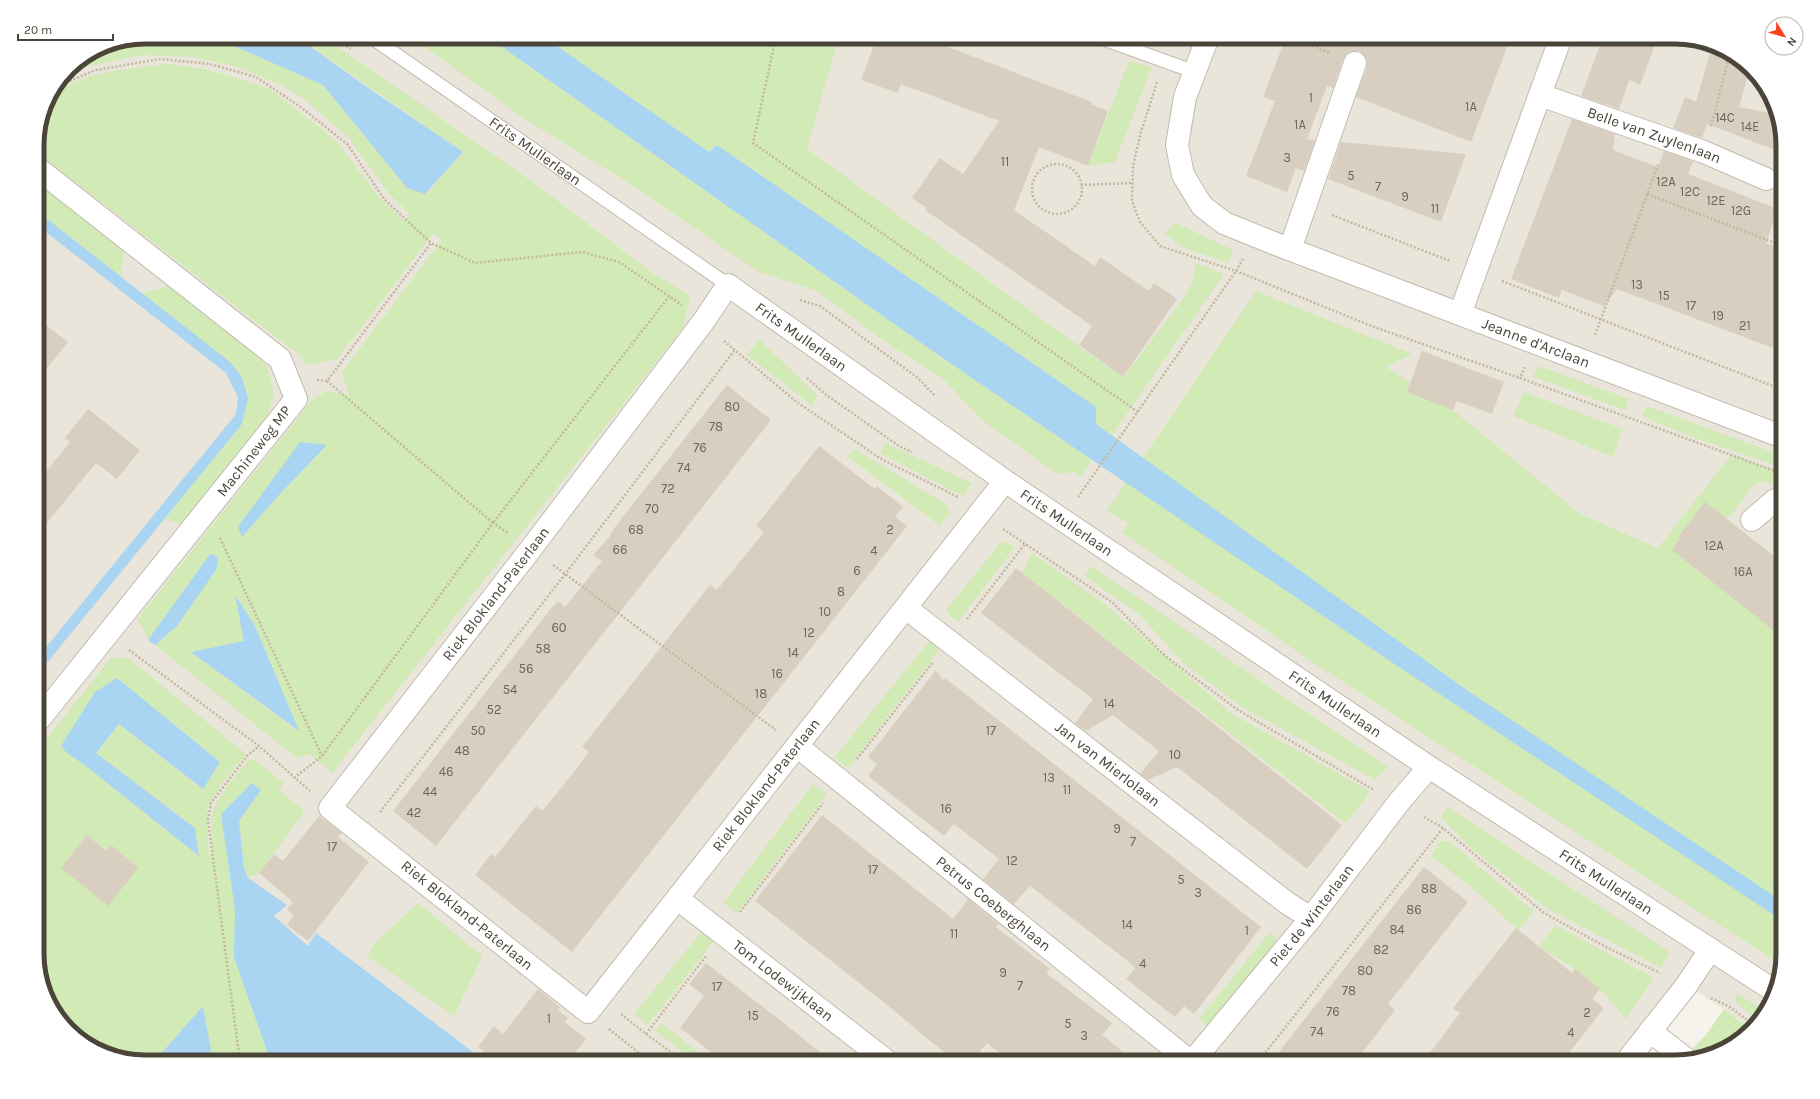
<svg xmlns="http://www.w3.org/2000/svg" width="1820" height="1099" font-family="Karla,sans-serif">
  <rect width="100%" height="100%" fill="#f6f3ec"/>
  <path fill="#eae5da" d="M 145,37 L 1675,37 L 1729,52 L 1768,91 L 1783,138 L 1783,954 L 1768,1008 L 1750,1027 L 1693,989 L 1636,1062 L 420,1062 L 37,763 L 37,138 L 48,97 L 69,69 L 104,45 Z"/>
  <path fill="#d2eab5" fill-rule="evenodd" d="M 145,37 L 206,37 L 220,40 L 323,85 L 407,188 L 426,194 L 463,152 L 297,37 L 324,37 L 534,183 L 651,272 L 690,296 L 683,328 L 332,773 L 310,754 L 297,758 L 155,645 L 216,571 L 210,554 L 148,640 L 144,630 L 137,620 L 311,401 L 326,391 L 349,395 L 342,372 L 442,240 L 434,233 L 337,359 L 307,365 L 298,354 L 37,153 L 37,138 L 48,98 L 55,90 L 87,77 L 117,70 L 167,64 L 210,70 L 268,88 L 324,131 L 339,145 L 379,197 L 404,221 L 410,214 L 389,194 L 349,138 L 304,99 L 283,86 L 241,68 L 194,57 L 144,55 L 71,70 L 65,74 L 69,69 L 104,45 ZM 327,446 L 278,496 L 242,536 L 238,527 ZM 236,596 L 255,626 L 298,731 L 191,652 L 244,641 Z
    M 411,37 L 488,37 L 934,352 L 1092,460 L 1080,477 L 1074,472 L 1058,474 L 984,422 L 942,378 L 894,348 L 817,291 L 759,272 L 627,182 L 525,119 Z
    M 544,37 L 839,37 L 807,149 L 1123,378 L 1182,300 L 1193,282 L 1195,263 L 1224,274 L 1112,435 L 1096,423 L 1096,407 L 717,145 L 709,152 Z
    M 1129,61 L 1152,67 L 1115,162 L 1088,166 Z
    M 37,183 L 124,250 L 121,277 L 37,211 Z
    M 1176,223 L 1233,250 L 1228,263 L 1184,248 L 1164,233 Z
    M 169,286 L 243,342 L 267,366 L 274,394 L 266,420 L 181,524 L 165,519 L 242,424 L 242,377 L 142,293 Z
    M 1256,291 L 1412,354 L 1386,367 L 1453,410 L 1580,514 L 1658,548 L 1732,454 L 1783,474 L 1783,488 L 1761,481 L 1755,484 L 1727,520 L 1779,561 L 1783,556 L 1783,954 L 1780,964 L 1317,665 L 1122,532 L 1128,523 L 1107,511 Z
    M 759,339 L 818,396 L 811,405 L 747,355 Z
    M 1539,366 L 1629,399 L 1625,410 L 1533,377 Z
    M 1524,392 L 1623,429 L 1613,457 L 1513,416 Z
    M 1647,406 L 1783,456 L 1781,467 L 1690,436 L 1642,416 Z
    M 885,443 L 972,483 L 963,496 L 880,453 Z
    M 855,449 L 947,505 L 950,513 L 939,525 L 847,456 Z
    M 1002,541 L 1015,547 L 958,622 L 945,611 Z
    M 1032,553 L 1106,605 L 1231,713 L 1369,791 L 1365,800 L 1345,823 L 1022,573 Z
    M 1091,566 L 1388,767 L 1375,780 L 1242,707 L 1182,662 L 1140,615 L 1085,576 Z
    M 930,640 L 939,650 L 848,768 L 834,758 Z
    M 111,658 L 128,658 L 246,754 L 222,783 L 207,809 L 209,857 C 217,840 207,824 213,811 C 220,792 237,775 249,759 L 255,760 L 284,783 L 279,790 L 305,811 L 259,873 L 248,878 L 244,867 L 239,821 L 221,814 L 235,910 L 427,1062 L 145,1062 L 91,1047 L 52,1008 L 37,961 L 37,750 ZM 117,678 L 220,762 L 202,789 L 119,724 L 96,754 L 179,815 L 195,828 L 199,855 L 86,766 L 67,753 Z
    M 813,784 L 827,794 L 737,913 L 723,903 Z
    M 1448,807 L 1669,952 L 1661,968 L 1546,908 L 1470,847 L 1441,817 Z
    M 1440,841 L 1449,841 L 1496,881 L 1534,911 L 1518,930 L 1476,891 L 1431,856 Z
    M 418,903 L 482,956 L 454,1016 L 367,956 L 374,944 Z
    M 1555,925 L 1654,978 L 1626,1019 L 1600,989 L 1575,969 L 1539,947 Z
    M 703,930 L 715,940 L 648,1025 L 634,1014 Z
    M 1270,932 L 1279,942 L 1209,1028 L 1199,1019 Z
    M 1737,993 L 1765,1011 L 1757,1020 L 1734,1000 Z
    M 1724,1009 L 1749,1028 L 1729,1047 L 1700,1055 L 1692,1049 L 1706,1035 Z
    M 661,1023 L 711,1062 L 696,1062 L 655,1031 Z
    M 663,1050 L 679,1062 L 666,1062 L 658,1056 Z"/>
  <path fill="#a9d4f2" d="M 206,37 L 297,37 L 374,92 L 463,152 L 425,194 L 407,188 L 323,85 L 220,40 Z
    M 488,37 L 544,37 L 709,152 L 717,145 L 1096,407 L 1096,424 L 1468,691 L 1783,902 L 1783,921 L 1396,665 L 1076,449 L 934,352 Z
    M 37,211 L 230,362 L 242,377 L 248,399 L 242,424 L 37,675 L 37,647 L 43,651 L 236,414 L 238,397 L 226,373 L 37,225 Z
    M 300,442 L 327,445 L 278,496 L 242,537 L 238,527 Z
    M 210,554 L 218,557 L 216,570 L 177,626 L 155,645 L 148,640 Z
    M 235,595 L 255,626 L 299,731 L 191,652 L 244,641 Z
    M 117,678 L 220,762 L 203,789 L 119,724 L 96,753 L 195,828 L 199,856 L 86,766 L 67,753 L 61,746 L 95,692 Z
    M 252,783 L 261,790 L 239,821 L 244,868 L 248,878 L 287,905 L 274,916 L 308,946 L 316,933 L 486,1062 L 271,1062 L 234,957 L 235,910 L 221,814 Z
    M 203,1006 L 211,1050 L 203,1062 L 154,1062 Z"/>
  <path fill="#d8cfc1" d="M 877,37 L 922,37 L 1092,102 L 1091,104 L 1108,111 L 1088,166 L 1039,147 L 1014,210 L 1095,266 L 1100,257 L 1149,291 L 1154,283 L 1177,299 L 1123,377 L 1079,345 L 1092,326 L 925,210 L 927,208 L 912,198 L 940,158 L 963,174 L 999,121 L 901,84 L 898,93 L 861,80 Z
    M 1286,37 L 1511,37 L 1471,142 L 1356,97 L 1367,67 L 1367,60 L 1364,55 L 1359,51 L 1352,51 L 1347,53 L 1343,59 L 1333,88 L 1327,86 L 1307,139 L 1315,140 L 1304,171 L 1296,168 L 1287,192 L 1246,176 L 1275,101 L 1263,97 Z
    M 1603,37 L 1658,37 L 1640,85 L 1629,80 L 1619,109 L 1581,96 Z
    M 1711,50 L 1733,55 L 1749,72 L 1739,107 L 1775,114 L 1783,138 L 1783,153 L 1707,124 L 1702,138 L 1673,128 L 1685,97 L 1696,102 Z
    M 1572,119 L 1615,134 L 1613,150 L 1658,167 L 1664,151 L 1693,161 L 1688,174 L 1778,209 L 1766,243 L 1783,249 L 1783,352 L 1617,289 L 1604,306 L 1562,290 L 1559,298 L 1511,279 Z
    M 1341,142 L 1466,154 L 1441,222 L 1328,179 Z
    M 37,318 L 68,342 L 37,381 Z
    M 1422,351 L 1504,382 L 1492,414 L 1457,401 L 1453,410 L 1407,392 Z
    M 727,385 L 771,420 L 436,846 L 393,811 L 553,606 L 558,601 L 565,607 L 602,561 L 593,555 L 611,535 L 610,534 L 621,519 Z
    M 88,409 L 140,450 L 117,479 L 96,463 L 37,535 L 37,483 L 70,442 L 65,438 Z
    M 819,446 L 875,489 L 877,486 L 903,507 L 895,517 L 907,526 L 572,952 L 475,875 L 491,854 L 495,857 L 536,806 L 542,811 L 566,782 L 589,752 L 582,747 L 710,585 L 717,590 L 764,532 L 756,526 Z
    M 1705,502 L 1783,563 L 1783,638 L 1672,550 L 1680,539 L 1678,537 Z
    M 1016,568 L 1342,825 L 1307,869 L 1177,767 L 1148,780 L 1140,774 L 1159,751 L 1113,715 L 1086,731 L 1075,723 L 1093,699 L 981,613 Z
    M 936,670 L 943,680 L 945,678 L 1261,927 L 1194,1014 L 1184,1006 L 1175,1017 L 1126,979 L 1135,968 L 1128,961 L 1030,886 L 1014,904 L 983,879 L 999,859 L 954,824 L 944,836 L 868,776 L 877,764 L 868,757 Z
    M 822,815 L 952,918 L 954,918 L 968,899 L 998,924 L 996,927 L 1050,969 L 1046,973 L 1112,1023 L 1102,1035 L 1136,1062 L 1011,1062 L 987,1043 L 971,1062 L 958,1062 L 930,1041 L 886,1004 L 755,901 Z
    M 319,816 L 342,833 L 338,837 L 369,862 L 308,941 L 287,925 L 294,915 L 287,910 L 293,902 L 259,873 L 274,854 L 283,861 Z
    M 87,835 L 106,851 L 111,845 L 138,868 L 108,906 L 61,868 Z
    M 1424,867 L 1468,902 L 1388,1004 L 1395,1010 L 1355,1062 L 1271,1062 Z
    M 1516,928 L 1572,973 L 1575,969 L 1600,989 L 1592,999 L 1604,1008 L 1562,1062 L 1423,1062 L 1460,1013 L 1453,1008 Z
    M 706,963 L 780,1020 L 832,1062 L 723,1062 L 702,1045 L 680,1028 L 704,996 L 689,984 Z
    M 538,989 L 560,1007 L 558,1010 L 568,1018 L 565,1022 L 586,1039 L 567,1062 L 481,1062 L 487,1054 L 478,1047 L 494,1026 L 503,1034 Z"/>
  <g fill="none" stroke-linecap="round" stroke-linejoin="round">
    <g stroke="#c2bbae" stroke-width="15">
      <g id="service">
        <path id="s1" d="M 371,37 L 728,285"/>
        <path d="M 1098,37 L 1195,72"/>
      </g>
    </g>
    <g stroke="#c2bbae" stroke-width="24">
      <g id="minor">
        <path id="s2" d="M 1208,37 L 1185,97 L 1177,145 L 1183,175 L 1202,206 L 1224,223 L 1276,244 L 1783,437"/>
        <path id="s3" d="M 1540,95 L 1704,152 L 1766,179"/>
        <path d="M 37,168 L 280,359 L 296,399 L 37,722"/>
        <path d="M 1290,249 L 1355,63"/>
        <path d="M 1460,314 L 1561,37"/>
        <path id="s4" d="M 1005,481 L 588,1012 L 330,808 L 530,550 L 703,322 L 728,285 L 1005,481 L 1429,767 L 1773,990"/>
        <path d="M 1752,520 L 1775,500 L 1783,502"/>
        <path id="s5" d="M 906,608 L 1287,903 L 1311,918"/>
        <path id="s6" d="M 797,746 L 1191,1062"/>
        <path id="s7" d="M 678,899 L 888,1062"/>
        <path d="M 1650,1031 L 1686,1059"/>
        <path id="s8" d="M 1192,1062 L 1311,918 L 1399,802 L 1429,767"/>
        <path d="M 1626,1062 L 1686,986 L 1710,950"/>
      </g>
    </g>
    <path stroke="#c4b79f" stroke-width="2.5" stroke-dasharray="2 2" stroke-linecap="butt" d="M 333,37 L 351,49
      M 776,37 L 753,143 L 1138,412
      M 1290,37 L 1330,53
      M 1157,82 L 1141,132 L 1133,166 L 1132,201 L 1140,222 L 1160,246 L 1236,271 L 1374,327 L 1520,378
      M 55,87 L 96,70 L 161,59 L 210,64 L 256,77 L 302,108 L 348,145 L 384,199 L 431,243
      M 1711,126 L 1730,53
      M1032 189a25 25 0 1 1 50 0a25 25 0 1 1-50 0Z
      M 1081,185 L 1132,183
      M 1647,194 L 1783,246
      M 1332,215 L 1450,261
      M 1502,281 L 1783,390
      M 800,300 L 820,306 L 918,378 L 934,395
      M 1595,335 L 1658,165
      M 724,341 L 798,403 L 883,460 L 958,497
      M 1525,367 L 1520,378 L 1775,471
      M 807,378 L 825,394 L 899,446 L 912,452
      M 317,380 L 327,381 L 431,243 L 475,263 L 582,252 L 619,262 L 682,305
      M 327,381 L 493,523 L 670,295
      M 1078,497 L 1236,271 L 1243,259
      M 1003,529 L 1112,602 L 1165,656 L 1238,710 L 1374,790
      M 220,538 L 322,756
      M 553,565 L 776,730
      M 967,619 L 1025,544
      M 129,650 L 259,746 L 310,791
      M 857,759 L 933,662
      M 294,778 L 322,756 L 493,523 L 508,533
      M 380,812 L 566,573 L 734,351
      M 1424,817 L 1443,828 L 1544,913 L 1606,947 L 1660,973
      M 740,912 L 823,803
      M 1711,998 L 1728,1006 L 1753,1024
      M 621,1014 L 646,1034 L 707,955
      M 609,1029 L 650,1062
      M 646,1034 L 684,1062
      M 240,1062 L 208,820 L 211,803 L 247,756 L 259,746
      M 1258,1062 L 1443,828"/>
    <use href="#service" stroke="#fff" stroke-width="13"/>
    <use href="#minor" stroke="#fff" stroke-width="22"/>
  </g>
  <g text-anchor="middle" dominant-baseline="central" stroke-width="3.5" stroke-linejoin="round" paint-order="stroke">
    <g font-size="13" fill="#6e675b">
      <text x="1311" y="97">1</text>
      <text x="1471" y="106">1A</text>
      <text x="1725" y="117">14C</text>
      <text x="1300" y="124">1A</text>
      <text x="1750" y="126">14E</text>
      <text x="1287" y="157">3</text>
      <text x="1005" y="161">11</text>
      <text x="1351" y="175">5</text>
      <text x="1666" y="181">12A</text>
      <text x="1378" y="186">7</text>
      <text x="1690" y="191">12C</text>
      <text x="1405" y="196">9</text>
      <text x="1716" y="200">12E</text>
      <text x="1435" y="208">11</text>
      <text x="1741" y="210">12G</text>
      <text x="1637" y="284">13</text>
      <text x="1664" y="295">15</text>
      <text x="1691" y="305">17</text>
      <text x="1718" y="315">19</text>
      <text x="1745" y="325">21</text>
      <text x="732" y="406">80</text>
      <text x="716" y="426">78</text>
      <text x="700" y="447">76</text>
      <text x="684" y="467">74</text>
      <text x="668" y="488">72</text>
      <text x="652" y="508">70</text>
      <text x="636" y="529">68</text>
      <text x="890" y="529">2</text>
      <text x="1714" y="545">12A</text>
      <text x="620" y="549">66</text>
      <text x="874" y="550">4</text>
      <text x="857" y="570">6</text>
      <text x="1743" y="571">16A</text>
      <text x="841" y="591">8</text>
      <text x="825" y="611">10</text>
      <text x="559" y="627">60</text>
      <text x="809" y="632">12</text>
      <text x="543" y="648">58</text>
      <text x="793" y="652">14</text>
      <text x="526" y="668">56</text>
      <text x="777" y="673">16</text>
      <text x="510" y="689">54</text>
      <text x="761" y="693">18</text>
      <text x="1109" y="703">14</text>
      <text x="494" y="709">52</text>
      <text x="478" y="730">50</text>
      <text x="991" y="730">17</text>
      <text x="462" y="750">48</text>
      <text x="1175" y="754">10</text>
      <text x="446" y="771">46</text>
      <text x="1049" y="777">13</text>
      <text x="1067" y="789">11</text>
      <text x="430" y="791">44</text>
      <text x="946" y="808">16</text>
      <text x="414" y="812">42</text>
      <text x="1117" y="828">9</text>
      <text x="1133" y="841">7</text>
      <text x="332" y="846">17</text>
      <text x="1012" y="860">12</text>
      <text x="873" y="869">17</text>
      <text x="1181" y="879">5</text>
      <text x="1429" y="888">88</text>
      <text x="1198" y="892">3</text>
      <text x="1414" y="909">86</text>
      <text x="1127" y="924">14</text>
      <text x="1397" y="929">84</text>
      <text x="1247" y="930">1</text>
      <text x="954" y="933">11</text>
      <text x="1381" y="949">82</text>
      <text x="1143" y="963">4</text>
      <text x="1365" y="970">80</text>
      <text x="1003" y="972">9</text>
      <text x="1020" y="985">7</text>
      <text x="717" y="986">17</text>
      <text x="1349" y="990">78</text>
      <text x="1333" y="1011">76</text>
      <text x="1587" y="1012">2</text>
      <text x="753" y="1015">15</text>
      <text x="549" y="1018">1</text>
      <text x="1068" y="1023">5</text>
      <text x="1317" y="1031">74</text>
      <text x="1571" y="1032">4</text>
      <text x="1084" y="1035">3</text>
    </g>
    <g font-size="15" fill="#4b4439" stroke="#fff">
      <text stroke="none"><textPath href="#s3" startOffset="121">Belle van Zuylenlaan</textPath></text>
      <text stroke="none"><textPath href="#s1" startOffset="200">Frits Mullerlaan</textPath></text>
      <text stroke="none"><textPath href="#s4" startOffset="1751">Frits Mullerlaan</textPath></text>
      <text stroke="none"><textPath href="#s2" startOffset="542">Jeanne d'Arclaan</textPath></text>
      <text transform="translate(254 451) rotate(-52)">Machineweg MP</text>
      <text stroke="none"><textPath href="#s4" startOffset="2075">Frits Mullerlaan</textPath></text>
      <text stroke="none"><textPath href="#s4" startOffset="1275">Riek Blokland-Paterlaan</textPath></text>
      <text stroke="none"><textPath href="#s4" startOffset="2399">Frits Mullerlaan</textPath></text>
      <text stroke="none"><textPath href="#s5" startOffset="255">Jan van Mierlolaan</textPath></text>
      <text transform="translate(766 785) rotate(-52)">Riek Blokland-Paterlaan</text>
      <text stroke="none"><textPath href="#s4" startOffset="2723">Frits Mullerlaan</textPath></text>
      <text stroke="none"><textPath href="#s6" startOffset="252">Petrus Coeberghlaan</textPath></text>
      <text transform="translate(467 915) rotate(39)">Riek Blokland-Paterlaan</text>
      <text stroke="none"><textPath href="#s8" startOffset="189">Piet de Winterlaan</textPath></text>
      <text stroke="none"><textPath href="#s7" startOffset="133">Tom Lodewijklaan</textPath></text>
    </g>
  </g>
  <path d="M0 0H1820V1099H0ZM145 44H1675A101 101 0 0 1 1776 145V954A101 101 0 0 1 1675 1055H145A101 101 0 0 1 44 954V145A101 101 0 0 1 145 44Z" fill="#fff" fill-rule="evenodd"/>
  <path fill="none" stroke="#4b4439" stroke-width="5" d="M145 44H1675A101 101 0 0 1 1776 145V954A101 101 0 0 1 1675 1055H145A101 101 0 0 1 44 954V145A101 101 0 0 1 145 44Z"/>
  <g transform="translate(1784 36) rotate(127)"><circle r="19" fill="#ffffff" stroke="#b7b4b0"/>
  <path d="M0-3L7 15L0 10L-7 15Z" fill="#fc3f1d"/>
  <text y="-6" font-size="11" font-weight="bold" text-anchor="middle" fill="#4b4439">N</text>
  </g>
  <path d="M18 34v6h95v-6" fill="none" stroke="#4b4439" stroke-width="2"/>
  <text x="24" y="34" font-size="12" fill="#4b4439" stroke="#ffffff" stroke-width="3" paint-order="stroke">20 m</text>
</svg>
